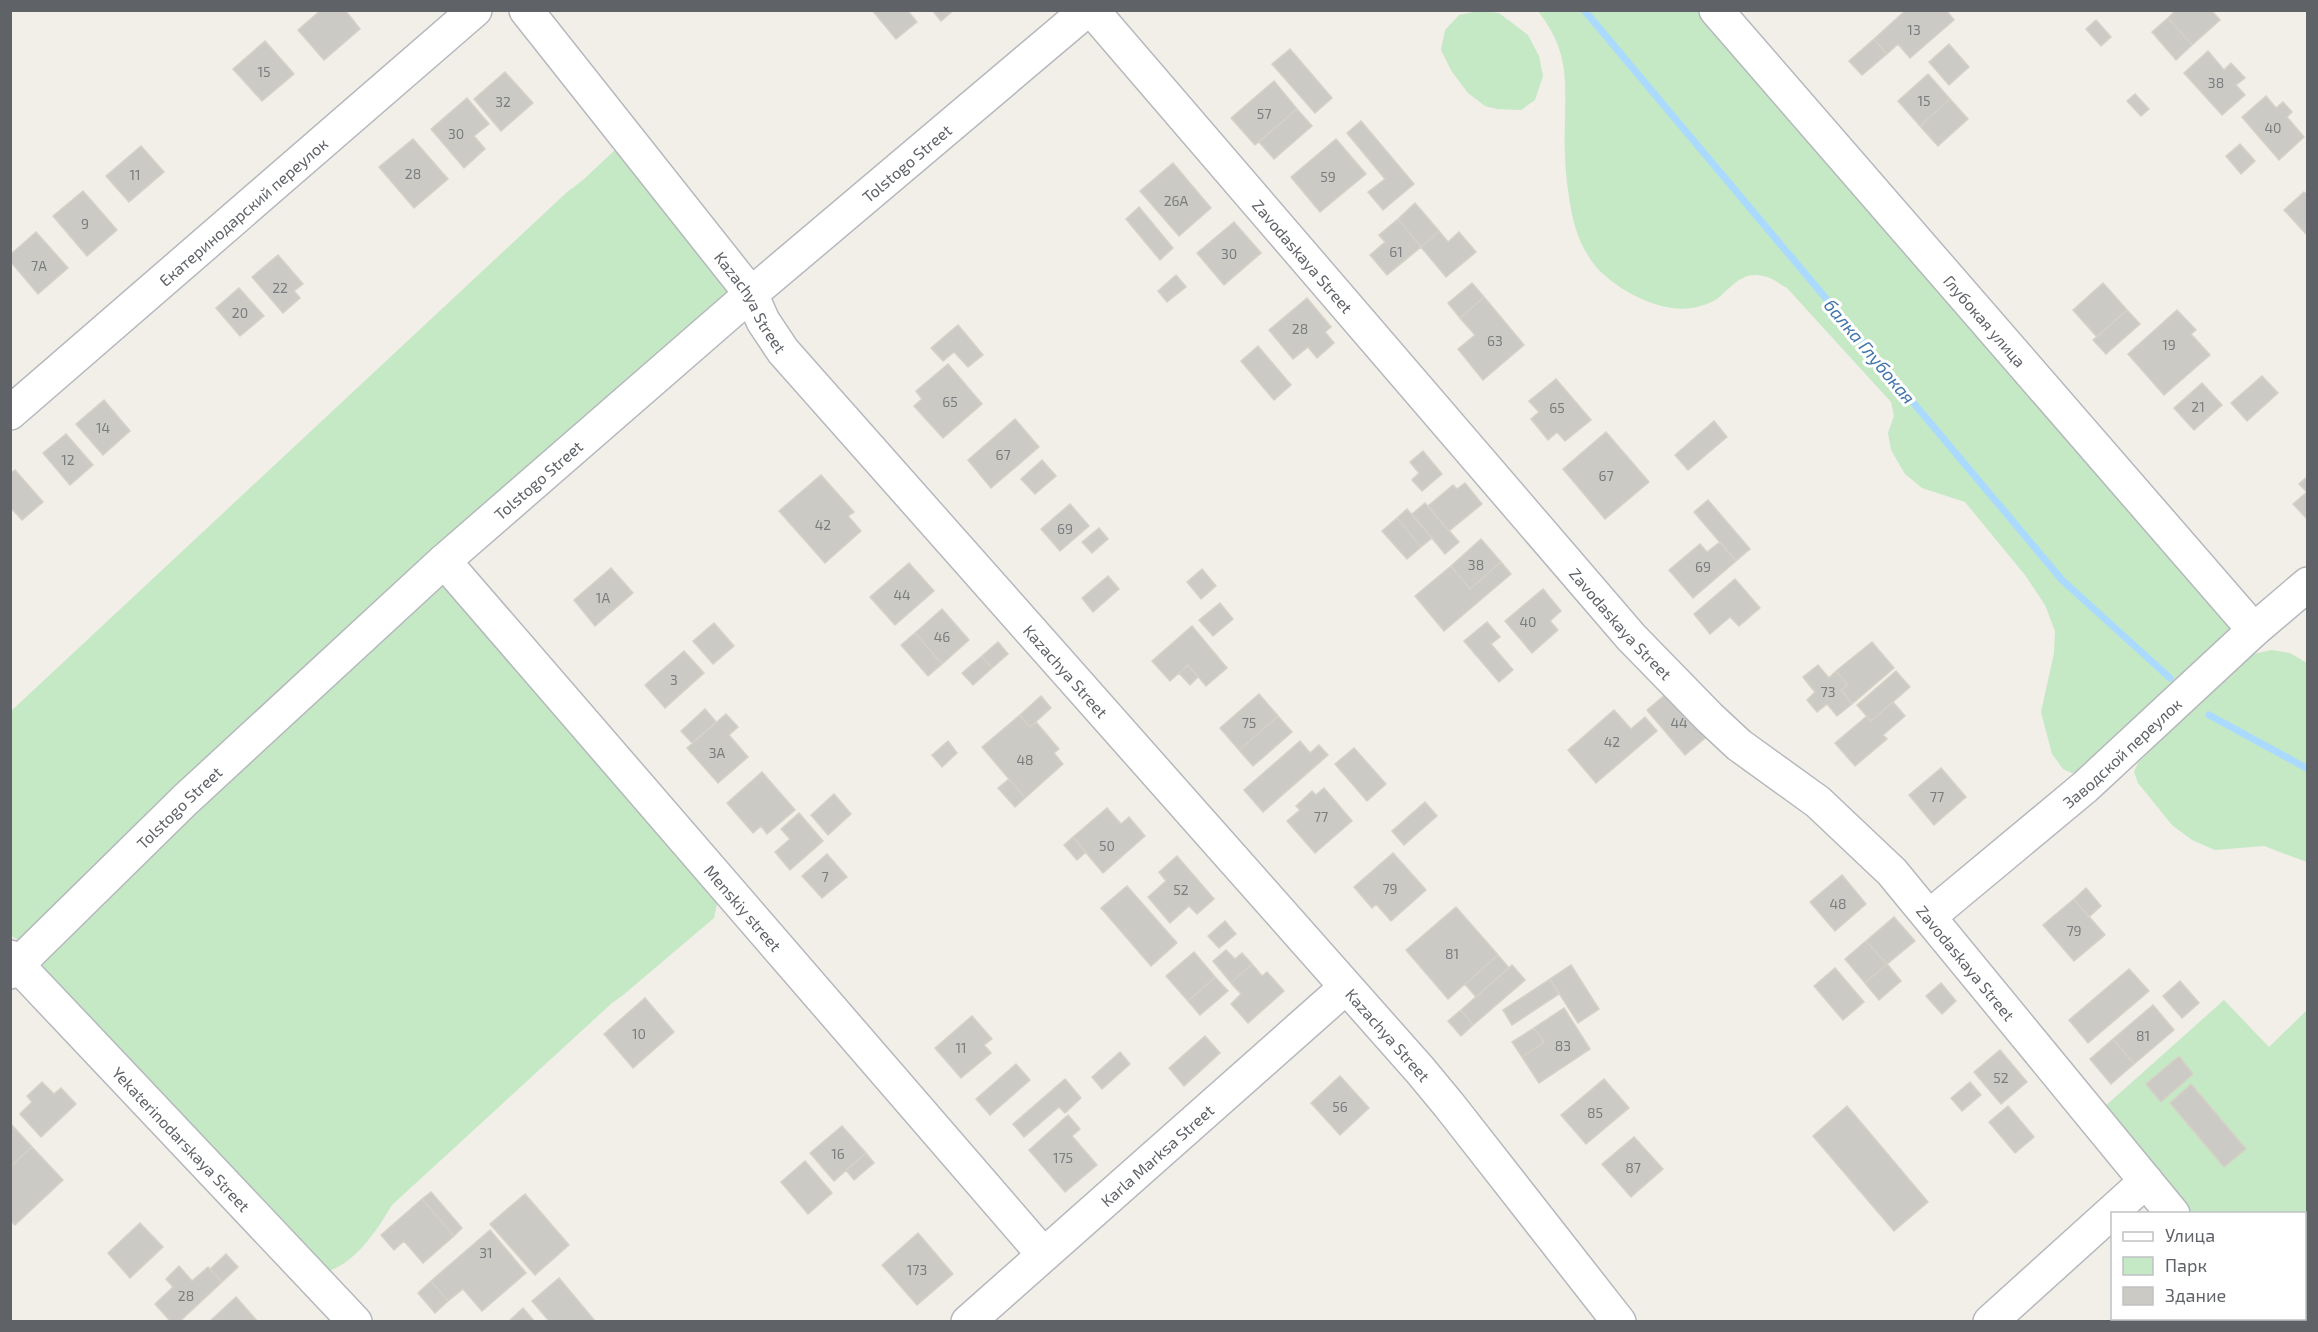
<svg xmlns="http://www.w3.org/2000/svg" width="2318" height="1332" font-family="'Exo 2',sans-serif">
  <rect width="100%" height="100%" fill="#f1efe8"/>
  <path fill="#c5e8c5" d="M 1478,11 L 1499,13 L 1528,35 L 1539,56 L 1543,76 L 1535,100 L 1521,110 L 1497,109 L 1485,106 L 1468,93 L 1452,72 L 1441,50 L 1445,30 L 1459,15 Z
    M 1538,11 L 1702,11 L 2236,626 L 2091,768 L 2072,773 L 2063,769 L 2052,754 L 2041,712 L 2054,653 L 2055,631 L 2045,605 L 2025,575 L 1965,502 L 1922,488 L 1905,474 L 1891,450 L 1888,433 L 1894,416 L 1891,402 L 1787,288 C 1780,284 1771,277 1763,276 C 1742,271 1732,287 1717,299 C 1711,303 1699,307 1691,308 C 1659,314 1605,285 1589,257 C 1577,239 1572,218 1569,197 C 1565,173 1564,147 1565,123 C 1565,101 1567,77 1561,55 C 1557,39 1548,24 1538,11 Z
    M 616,149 L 731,296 L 22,942 L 11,936 L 10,712 L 566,193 L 583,180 Z
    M 446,582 L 713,892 L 717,904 L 714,918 L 622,996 L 612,1003 L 392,1205 C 377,1230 354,1266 324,1272 L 46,974 L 43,964 L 43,954 L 111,887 Z
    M 2272,650 L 2290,653 L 2307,663 L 2307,862 L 2264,846 L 2215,850 L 2192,840 L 2172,825 L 2138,783 L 2134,772 L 2138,763 L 2181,719 L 2253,654 Z
    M 2224,1000 L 2269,1047 L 2307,1010 L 2307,1321 L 2281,1321 L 2279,1319 L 2304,1318 L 2304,1214 L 2191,1213 L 2103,1108 Z"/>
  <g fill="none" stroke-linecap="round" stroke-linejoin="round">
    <path stroke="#aadaff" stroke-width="7" d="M 1584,10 L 2062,580 L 2170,678
      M 2209,715 L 2308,769"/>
  </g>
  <path fill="#cccac5" stroke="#d6d1c6" stroke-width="1.5" d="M 321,10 L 345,10 L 360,29 L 324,60 L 298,30 Z
    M 872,10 L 907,10 L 917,22 L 896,39 Z
    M 932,10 L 954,10 L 941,21 Z
    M 1906,10 L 1946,10 L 1954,20 L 1910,58 L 1898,44 L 1887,54 L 1874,39 Z
    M 2176,10 L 2211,10 L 2220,20 L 2192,45 L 2168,18 Z
    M 2168,18 L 2192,45 L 2176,60 L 2152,32 Z
    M 2096,20 L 2111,37 L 2101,46 L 2086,29 Z
    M 1874,39 L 1887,54 L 1862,75 L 1849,61 Z
    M 265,41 L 294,74 L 262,101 L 233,69 Z
    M 1949,44 L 1969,67 L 1949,85 L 1929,62 Z
    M 1290,49 L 1332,98 L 1315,113 L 1272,64 Z
    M 2208,51 L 2224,70 L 2231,63 L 2245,78 L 2236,85 L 2245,95 L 2222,115 L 2184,73 Z
    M 505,72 L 533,103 L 501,131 L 474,99 Z
    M 1928,74 L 1950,99 L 1920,126 L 1898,101 Z
    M 1274,81 L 1297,109 L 1255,145 L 1231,118 Z
    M 2135,94 L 2149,109 L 2141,116 L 2127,101 Z
    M 2266,96 L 2276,108 L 2283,102 L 2292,112 L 2287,117 L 2304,137 L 2279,160 L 2242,117 Z
    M 467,98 L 489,124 L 474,136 L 485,149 L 464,168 L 431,129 Z
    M 1950,99 L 1968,119 L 1938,146 L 1920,126 Z
    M 1297,109 L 1312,126 L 1274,159 L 1259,142 Z
    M 1361,121 L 1414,184 L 1383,210 L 1368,192 L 1385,179 L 1347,133 Z
    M 413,139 L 448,179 L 414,208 L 379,167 Z
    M 1336,139 L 1366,174 L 1320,212 L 1291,177 Z
    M 2240,144 L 2255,161 L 2241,174 L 2226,156 Z
    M 141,146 L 164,172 L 129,202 L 106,176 Z
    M 1173,163 L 1211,208 L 1179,236 L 1140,191 Z
    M 83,191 L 117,230 L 87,256 L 53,216 Z
    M 2304,192 L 2308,195 L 2308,236 L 2284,210 Z
    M 1415,203 L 1439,231 L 1421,247 L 1398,219 Z
    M 1139,207 L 1173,248 L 1160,260 L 1126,219 Z
    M 1398,219 L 1421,247 L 1387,275 L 1370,255 L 1385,242 L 1379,235 Z
    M 1234,222 L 1261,253 L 1224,285 L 1197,253 Z
    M 1439,231 L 1448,242 L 1459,232 L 1476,252 L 1446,277 L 1421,247 Z
    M 36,232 L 68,268 L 38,294 L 10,261 L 10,255 Z
    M 278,255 L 303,284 L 294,291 L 300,298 L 283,313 L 252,277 Z
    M 1176,275 L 1186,287 L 1167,302 L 1158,291 Z
    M 1472,283 L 1484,297 L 1460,318 L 1448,303 Z
    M 2103,283 L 2127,310 L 2097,337 L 2073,310 Z
    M 239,288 L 264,316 L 240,336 L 216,308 Z
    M 1484,297 L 1524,345 L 1483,380 L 1458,349 L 1475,335 L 1460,318 Z
    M 1307,298 L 1331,327 L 1325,332 L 1334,343 L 1317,358 L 1308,347 L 1293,359 L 1269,330 Z
    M 2127,310 L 2140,324 L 2106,354 L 2093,340 Z
    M 2177,310 L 2196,330 L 2191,334 L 2210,355 L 2164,395 L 2128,354 Z
    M 958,325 L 983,355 L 968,367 L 954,352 L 943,361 L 931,348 Z
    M 1258,346 L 1291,385 L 1274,400 L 1241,361 Z
    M 948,364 L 982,404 L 943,438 L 914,406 L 922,399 L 916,391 Z
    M 2262,376 L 2278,393 L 2247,421 L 2231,403 Z
    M 1556,379 L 1591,420 L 1565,441 L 1557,432 L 1548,440 L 1531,419 L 1539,412 L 1529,401 Z
    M 2202,383 L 2222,405 L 2194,430 L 2174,408 Z
    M 104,400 L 130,431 L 103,455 L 76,424 Z
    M 1015,419 L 1039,447 L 991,488 L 968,460 Z
    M 1714,421 L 1727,437 L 1688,470 L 1675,455 Z
    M 1606,432 L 1649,482 L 1605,519 L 1563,469 Z
    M 66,434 L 93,465 L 70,485 L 43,453 Z
    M 1423,451 L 1442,474 L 1422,491 L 1412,480 L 1419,473 L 1410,462 Z
    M 1042,460 L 1056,476 L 1035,494 L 1021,479 Z
    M 15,470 L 43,502 L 22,520 L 10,507 L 10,474 Z
    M 821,475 L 854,512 L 848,516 L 861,531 L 825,563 L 779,511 Z
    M 2308,476 L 2308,520 L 2293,504 L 2307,492 L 2299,484 Z
    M 1465,483 L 1482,504 L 1449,531 L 1428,506 L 1453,485 L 1457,489 Z
    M 1708,500 L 1750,549 L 1736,561 L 1694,512 Z
    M 1425,503 L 1459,542 L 1445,554 L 1412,514 Z
    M 1070,504 L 1089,526 L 1060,551 L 1041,529 Z
    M 1407,509 L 1432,538 L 1421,547 L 1397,518 Z
    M 1397,518 L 1421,547 L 1407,559 L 1382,531 Z
    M 1099,528 L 1108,539 L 1092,553 L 1082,542 Z
    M 1481,539 L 1501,562 L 1470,589 L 1451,566 Z
    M 1720,542 L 1736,561 L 1693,598 L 1669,570 L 1700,544 L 1707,552 Z
    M 1501,562 L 1511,574 L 1444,631 L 1415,596 L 1451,566 L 1470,589 Z
    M 909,563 L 934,591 L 895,625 L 870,597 Z
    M 611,568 L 633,593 L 595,626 L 574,600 Z
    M 1202,569 L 1216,586 L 1201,599 L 1187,582 Z
    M 1108,576 L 1119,589 L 1093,612 L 1082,598 Z
    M 1735,579 L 1760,608 L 1739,626 L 1730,617 L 1710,634 L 1694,614 Z
    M 1543,589 L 1561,611 L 1550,621 L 1558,630 L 1532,653 L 1505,621 Z
    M 1220,603 L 1233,619 L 1213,636 L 1199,620 Z
    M 942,609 L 969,640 L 942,664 L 915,633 Z
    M 1487,622 L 1500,637 L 1491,644 L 1513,670 L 1499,682 L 1464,641 Z
    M 714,623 L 734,646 L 713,664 L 693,641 Z
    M 1192,626 L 1227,668 L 1206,686 L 1188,665 L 1170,681 L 1152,661 Z
    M 915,633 L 942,664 L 928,676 L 901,645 Z
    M 998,642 L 1008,654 L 992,668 L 982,656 Z
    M 1872,642 L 1894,668 L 1852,704 L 1841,690 L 1848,685 L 1836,671 Z
    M 684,651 L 704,673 L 665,708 L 645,685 Z
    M 982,656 L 992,668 L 973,685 L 962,673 Z
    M 1188,665 L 1198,677 L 1190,685 L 1179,673 Z
    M 1818,665 L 1829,678 L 1836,671 L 1848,685 L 1841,690 L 1852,704 L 1837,716 L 1827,704 L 1817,712 L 1807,700 L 1815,692 L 1803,677 Z
    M 1896,671 L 1910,687 L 1871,721 L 1857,705 Z
    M 1672,689 L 1710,734 L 1685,755 L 1647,710 Z
    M 1259,694 L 1278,716 L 1239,750 L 1220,728 Z
    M 1041,696 L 1051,708 L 1030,727 L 1020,715 Z
    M 1893,702 L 1905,716 L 1883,735 L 1887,739 L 1855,766 L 1835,743 L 1867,716 L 1871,721 Z
    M 705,709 L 716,722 L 692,743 L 681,731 Z
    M 1614,710 L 1631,729 L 1645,717 L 1657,731 L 1596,783 L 1568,750 Z
    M 726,714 L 738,727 L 729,735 L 748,757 L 718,783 L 687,748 Z
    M 1020,715 L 1030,727 L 1036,722 L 1059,749 L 1054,753 L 1063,764 L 1025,798 L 982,747 Z
    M 1278,716 L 1292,732 L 1253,766 L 1239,750 Z
    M 948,741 L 957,753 L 942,767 L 932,755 Z
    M 1300,741 L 1310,753 L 1319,745 L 1328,755 L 1263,812 L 1244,790 Z
    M 1354,748 L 1386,784 L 1367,801 L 1335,764 Z
    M 1941,768 L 1966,797 L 1934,825 L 1909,795 Z
    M 762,772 L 795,810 L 767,834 L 761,826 L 753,833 L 727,803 Z
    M 1009,779 L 1025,798 L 1015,807 L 998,788 Z
    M 1324,788 L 1352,821 L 1315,853 L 1287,821 L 1300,810 L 1296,806 L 1312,791 L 1316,795 Z
    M 834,794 L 851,814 L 828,835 L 811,815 Z
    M 1425,802 L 1437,816 L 1404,845 L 1392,831 Z
    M 1107,808 L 1121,824 L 1129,817 L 1145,836 L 1103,873 L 1073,837 Z
    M 799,813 L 823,841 L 790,870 L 775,852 L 790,839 L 781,829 Z
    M 1073,837 L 1086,852 L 1077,860 L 1064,845 Z
    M 1393,853 L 1426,890 L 1391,921 L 1376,904 L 1372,908 L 1354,887 Z
    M 827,854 L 847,877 L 822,898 L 802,876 Z
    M 1177,856 L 1214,899 L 1197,914 L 1189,906 L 1170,923 L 1148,897 L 1166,881 L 1159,872 Z
    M 1842,875 L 1866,904 L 1835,931 L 1810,902 Z
    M 1127,886 L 1177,943 L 1151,966 L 1101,908 Z
    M 2086,888 L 2101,906 L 2089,917 L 2074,899 Z
    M 2074,899 L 2105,935 L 2074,961 L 2043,925 Z
    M 1456,907 L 1498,955 L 1448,999 L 1406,950 Z
    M 1894,917 L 1915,941 L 1887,964 L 1866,941 Z
    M 1225,921 L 1236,934 L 1219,948 L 1208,936 Z
    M 1866,941 L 1887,964 L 1865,983 L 1845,959 Z
    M 1226,950 L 1235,959 L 1242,953 L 1252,964 L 1231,983 L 1213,961 Z
    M 1194,952 L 1215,977 L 1188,1001 L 1166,976 Z
    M 1498,955 L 1509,968 L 1476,997 L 1465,984 Z
    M 1252,964 L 1262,976 L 1267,972 L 1284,991 L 1248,1023 L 1231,1004 L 1241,994 L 1231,983 Z
    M 1887,964 L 1901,981 L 1879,1000 L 1865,983 Z
    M 1512,965 L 1525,980 L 1473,1025 L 1461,1010 Z
    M 1571,965 L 1599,1009 L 1578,1023 L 1550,979 Z
    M 1835,968 L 1864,1002 L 1843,1020 L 1814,986 Z
    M 2129,969 L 2149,991 L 2088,1043 L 2069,1020 Z
    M 1215,977 L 1228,991 L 1200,1015 L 1188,1001 Z
    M 1550,979 L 1559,994 L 1512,1025 L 1503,1010 Z
    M 2180,981 L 2199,1003 L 2182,1018 L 2163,996 Z
    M 1941,983 L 1956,1001 L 1942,1014 L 1926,996 Z
    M 645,998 L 674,1032 L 633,1068 L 604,1034 Z
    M 2153,1005 L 2174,1030 L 2134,1064 L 2113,1039 Z
    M 1564,1008 L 1590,1049 L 1539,1083 L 1522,1057 L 1544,1042 L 1534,1028 Z
    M 1461,1010 L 1473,1025 L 1461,1036 L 1448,1021 Z
    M 972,1016 L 992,1039 L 984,1045 L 991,1053 L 961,1078 L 935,1048 Z
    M 1534,1028 L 1544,1042 L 1522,1057 L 1512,1042 Z
    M 1205,1036 L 1220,1053 L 1184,1086 L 1169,1068 Z
    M 2113,1039 L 2134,1064 L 2111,1084 L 2090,1059 Z
    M 2000,1050 L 2027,1082 L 2001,1104 L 1974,1072 Z
    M 1120,1052 L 1130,1064 L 1102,1089 L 1092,1077 Z
    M 2179,1056 L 2193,1074 L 2161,1102 L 2146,1084 Z
    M 1016,1064 L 1030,1080 L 990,1115 L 976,1099 Z
    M 1340,1076 L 1369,1108 L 1340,1135 L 1311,1103 Z
    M 1065,1079 L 1081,1098 L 1065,1113 L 1059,1107 L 1024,1137 L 1013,1124 Z
    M 1604,1079 L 1629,1108 L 1586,1144 L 1561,1115 Z
    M 42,1082 L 54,1094 L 61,1088 L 76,1104 L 41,1137 L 20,1114 L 32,1102 L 27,1096 Z
    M 1970,1082 L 1981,1095 L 1962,1111 L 1951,1098 Z
    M 2191,1084 L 2246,1149 L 2224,1167 L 2170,1103 Z
    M 1847,1106 L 1928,1202 L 1894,1231 L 1813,1136 Z
    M 2008,1106 L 2034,1137 L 2015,1153 L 1989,1122 Z
    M 1068,1115 L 1080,1129 L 1072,1136 L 1097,1165 L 1065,1192 L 1029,1150 Z
    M 10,1123 L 32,1147 L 10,1167 Z
    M 842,1126 L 866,1153 L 834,1181 L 810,1153 Z
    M 1634,1137 L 1663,1169 L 1631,1197 L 1602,1164 Z
    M 32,1147 L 63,1180 L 15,1225 L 10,1220 L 10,1167 Z
    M 866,1153 L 874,1163 L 854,1180 L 846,1170 Z
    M 805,1161 L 832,1193 L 808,1214 L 781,1182 Z
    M 431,1192 L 462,1228 L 454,1236 L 422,1199 Z
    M 525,1194 L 569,1245 L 535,1275 L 490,1224 Z
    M 422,1199 L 454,1236 L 423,1263 L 404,1241 L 394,1250 L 381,1235 Z
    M 140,1223 L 163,1247 L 130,1278 L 108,1253 Z
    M 490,1230 L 526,1273 L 482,1311 L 463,1289 L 448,1301 L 431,1281 Z
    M 918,1233 L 953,1274 L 917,1305 L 882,1265 Z
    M 226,1254 L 238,1267 L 222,1282 L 210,1269 Z
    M 179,1266 L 192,1281 L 208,1267 L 222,1282 L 179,1322 L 171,1322 L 155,1304 L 173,1287 L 166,1279 Z
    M 559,1278 L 595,1321 L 594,1322 L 550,1322 L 532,1301 Z
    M 431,1281 L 448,1301 L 435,1313 L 418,1293 Z
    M 236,1297 L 258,1322 L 209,1322 Z
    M 523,1308 L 535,1322 L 508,1322 Z"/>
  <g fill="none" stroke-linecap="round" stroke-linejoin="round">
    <g stroke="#b5b8bc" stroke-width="36">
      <g id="minor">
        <path id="s1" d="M 526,10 L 751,294 L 763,321 L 783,351 L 1420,1070 L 1449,1105 L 1619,1322"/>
        <path id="s2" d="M 1092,10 L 1631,637 L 1710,718 L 1739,745 L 1818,802 L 1892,872 L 2173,1214"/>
        <path id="s3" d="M 1716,10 L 2254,630"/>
        <path id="s4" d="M 10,413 L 475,10"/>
        <path id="s5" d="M 444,561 L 1043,1254"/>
        <path id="s6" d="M 1930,916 L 2085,787 L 2254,630 L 2308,584"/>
        <path id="s7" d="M 10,957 L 355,1322"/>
        <path id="s8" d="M 10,972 L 185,800 L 444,561 L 751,294 L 1087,10"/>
        <path d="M 2259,1318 L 2262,1322"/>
        <path id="s9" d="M 968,1322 L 1345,988"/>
        <path d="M 1990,1322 L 2146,1181"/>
      </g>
    </g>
    <use href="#minor" stroke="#fff" stroke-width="33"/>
  </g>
  <g text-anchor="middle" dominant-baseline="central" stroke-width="6" stroke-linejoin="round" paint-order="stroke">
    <g font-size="14" fill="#7a7d7f">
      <text x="1914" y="29">13</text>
      <text x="264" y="71">15</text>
      <text x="2216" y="82">38</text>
      <text x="1924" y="100">15</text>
      <text x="503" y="101">32</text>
      <text x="1264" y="113">57</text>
      <text x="2273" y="127">40</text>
      <text x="456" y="133">30</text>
      <text x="413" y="173">28</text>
      <text x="135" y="174">11</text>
      <text x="1328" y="176">59</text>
      <text x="1176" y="200">26А</text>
      <text x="85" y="223">9</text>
      <text x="1396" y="251">61</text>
      <text x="1229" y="253">30</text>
      <text x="39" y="265">7А</text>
      <text x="280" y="287">22</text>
      <text x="240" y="312">20</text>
      <text x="1300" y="328">28</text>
      <text x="1495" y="340">63</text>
      <text x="2169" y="344">19</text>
      <text x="950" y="401">65</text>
      <text x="2198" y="406">21</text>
      <text x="1557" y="407">65</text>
      <text x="103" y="427">14</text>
      <text x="1003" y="454">67</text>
      <text x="68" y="459">12</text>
      <text x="1606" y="475">67</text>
      <text x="823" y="524">42</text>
      <text x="1065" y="528">69</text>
      <text x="1476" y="564">38</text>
      <text x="1703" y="566">69</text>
      <text x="902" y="594">44</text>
      <text x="603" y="597">1А</text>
      <text x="1528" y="621">40</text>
      <text x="942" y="636">46</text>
      <text x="674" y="679">3</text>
      <text x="1828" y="691">73</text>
      <text x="1249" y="722">75</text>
      <text x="1679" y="722">44</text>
      <text x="1612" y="741">42</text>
      <text x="717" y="752">3А</text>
      <text x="1025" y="759">48</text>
      <text x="1937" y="796">77</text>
      <text x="1321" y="816">77</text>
      <text x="1107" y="845">50</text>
      <text x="825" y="876">7</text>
      <text x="1390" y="888">79</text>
      <text x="1181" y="889">52</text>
      <text x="1838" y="903">48</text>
      <text x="2074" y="930">79</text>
      <text x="1452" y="953">81</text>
      <text x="639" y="1033">10</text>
      <text x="2143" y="1035">81</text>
      <text x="1563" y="1045">83</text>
      <text x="961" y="1047">11</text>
      <text x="2001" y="1077">52</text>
      <text x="1340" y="1106">56</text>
      <text x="1595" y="1112">85</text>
      <text x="838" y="1153">16</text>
      <text x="1063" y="1157">175</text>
      <text x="1633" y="1167">87</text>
      <text x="486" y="1252">31</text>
      <text x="917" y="1269">173</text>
      <text x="186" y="1295">28</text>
    </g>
    <g font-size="16" fill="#5f6368" stroke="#fff">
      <text stroke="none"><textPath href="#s8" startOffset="1208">Tolstogo Street</textPath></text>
      <text stroke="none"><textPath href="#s4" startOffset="308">Екатеринодарский переулок</textPath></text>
      <text stroke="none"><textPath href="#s2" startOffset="324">Zavodaskaya Street</textPath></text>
      <text stroke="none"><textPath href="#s1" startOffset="369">Kazachya Street</textPath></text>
      <text stroke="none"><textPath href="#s3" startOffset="411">Глубокая улица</textPath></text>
      <text stroke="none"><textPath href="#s8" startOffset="722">Tolstogo Street</textPath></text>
      <text stroke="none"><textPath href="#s2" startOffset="810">Zavodaskaya Street</textPath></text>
      <text stroke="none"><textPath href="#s1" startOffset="855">Kazachya Street</textPath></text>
      <text stroke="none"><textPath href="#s6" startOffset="252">Заводской переулок</textPath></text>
      <text stroke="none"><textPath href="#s8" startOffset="236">Tolstogo Street</textPath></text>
      <text stroke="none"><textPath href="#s5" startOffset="458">Menskiy street</textPath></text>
      <text stroke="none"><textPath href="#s2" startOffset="1296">Zavodaskaya Street</textPath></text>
      <text stroke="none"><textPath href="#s1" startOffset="1341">Kazachya Street</textPath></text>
      <text stroke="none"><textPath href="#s7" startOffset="250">Yekaterinodarskaya Street</textPath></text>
      <text stroke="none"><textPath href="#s9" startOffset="252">Karla Marksa Street</textPath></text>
    </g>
    <g font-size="18" font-style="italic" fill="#4174aa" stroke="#fff">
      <text transform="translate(1870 351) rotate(50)">балка Глубокая</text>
    </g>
  </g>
  <rect width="2318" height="1332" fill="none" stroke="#5f6368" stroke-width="24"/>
  <rect x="2111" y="1212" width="195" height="108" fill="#ffffff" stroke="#bfc1c3" stroke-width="1.5"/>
  <rect x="2123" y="1232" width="30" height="9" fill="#ffffff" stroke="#bfc1c3" stroke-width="1.5"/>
  <text x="2165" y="1242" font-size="18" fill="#5f6368">Улица</text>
  <rect x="2123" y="1257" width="30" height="18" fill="#c5e8c5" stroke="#bfc1c3" stroke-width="1.5"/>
  <text x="2165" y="1272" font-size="18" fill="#5f6368">Парк</text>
  <rect x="2123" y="1287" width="30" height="18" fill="#cccac5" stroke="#bfc1c3" stroke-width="1.5"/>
  <text x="2165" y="1302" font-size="18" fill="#5f6368">Здание</text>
</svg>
